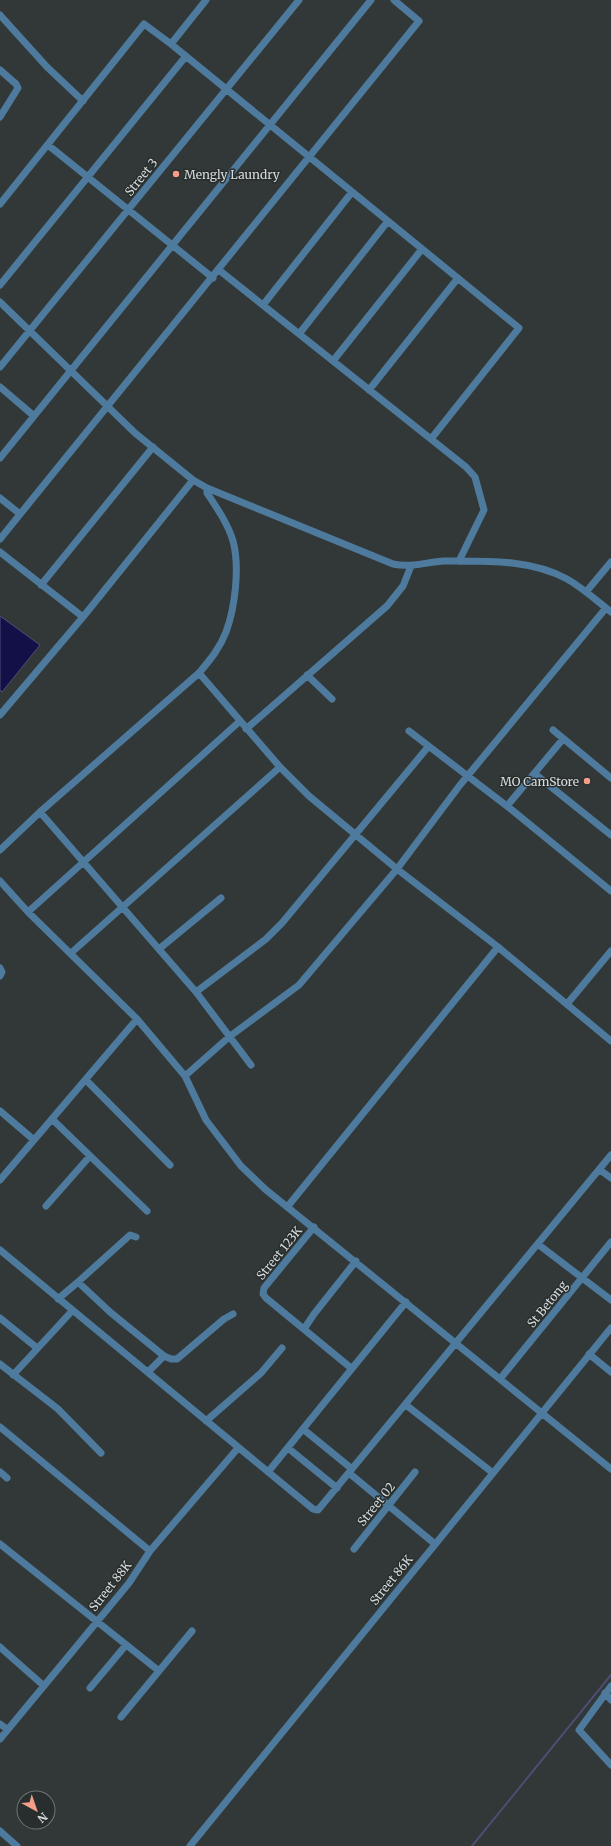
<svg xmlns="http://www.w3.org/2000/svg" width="611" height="1846" font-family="Merriweather,serif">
  <rect width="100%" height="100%" fill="#323838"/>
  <path fill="#131048" stroke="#4e4d74" d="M 0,616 L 40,645 L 2,692 L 0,690 Z"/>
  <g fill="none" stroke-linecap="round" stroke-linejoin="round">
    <path stroke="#4e4d74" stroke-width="2" d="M 472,1846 L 611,1675"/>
    <path stroke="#4e7b9d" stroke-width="7" d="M 0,15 L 47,67 L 83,101
      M 171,44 L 206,0
      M 0,70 L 16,84 L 18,88 L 0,117
      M 48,145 L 213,278
      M 0,204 L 144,24 L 171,44 L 519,328 L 431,439
      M 219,270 L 466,467 L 475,477 L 484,510 L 459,561
      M 0,285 L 186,56
      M 0,302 L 135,433 L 193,480 L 207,488 L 393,564 C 411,568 427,562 444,561 C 485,561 530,559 567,579 C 583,588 597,601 611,612
      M 263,305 L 352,192
      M 299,334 L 388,221
      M 333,361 L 422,249
      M 0,367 L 299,0
      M 0,387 L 34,416
      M 369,390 L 458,278
      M 0,458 L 371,0
      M 0,498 L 20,514
      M 0,539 L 419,21 L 394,0
      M 0,552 L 83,617
      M 41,585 L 153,447
      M 586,592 L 611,562
      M 199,673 L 280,767 L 309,796 L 397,869 L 498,947 L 611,1041
      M 307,675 L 332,699
      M 0,715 L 83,617 L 193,480
      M 246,729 L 387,606 L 403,586 L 411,566
      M 553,730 L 611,778
      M 409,731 L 512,810 L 611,891
      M 535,774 L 611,835
      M 507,806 L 563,739
      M 40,812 L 196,992 L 251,1065
      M 0,850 L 40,812 L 199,673 C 210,660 220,648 226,632 C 235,608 240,567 233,541 C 228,524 217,508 207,493 L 207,488
      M 0,881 L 28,912 L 137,1019 L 185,1076 L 206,1120 L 241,1166 L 265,1189 L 611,1469
      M 28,912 L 240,721
      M 159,949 L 221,898
      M 71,953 L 280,767
      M 0,968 L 2,972 L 0,976
      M 196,992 L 266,939 L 282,923 L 428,747
      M 567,1004 L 611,951
      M 185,1076 L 229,1037 L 299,985 L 397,869 L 460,785 L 606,608
      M 86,1080 L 170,1165
      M 0,1111 L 34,1140
      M 52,1119 L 147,1211
      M 600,1170 L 611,1178
      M 0,1180 L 137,1019
      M 46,1206 L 90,1156
      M 288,1206 L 498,947
      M 314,1227 L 264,1288 L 263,1294 L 266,1298 L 351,1368
      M 539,1245 L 611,1300
      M 0,1250 L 313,1509 L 318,1510 L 611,1155
      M 78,1282 L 130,1235 L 136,1237
      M 58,1299 L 78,1282 L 110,1312 L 164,1356
      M 0,1318 L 37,1348
      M 304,1329 L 314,1314 L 356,1261
      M 589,1354 L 611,1372
      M 0,1364 L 58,1409 L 101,1453
      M 148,1372 L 164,1356 L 171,1359 L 177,1359 L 224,1319 L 233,1314
      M 13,1375 L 72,1311
      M 500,1379 L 611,1242
      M 406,1405 L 493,1473
      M 206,1421 L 261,1373 L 282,1348
      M 0,1427 L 150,1551
      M 303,1429 L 352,1469
      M 288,1448 L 337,1488
      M 0,1472 L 7,1478
      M 268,1472 L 406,1302
      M 349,1473 L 435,1544
      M 0,1544 L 159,1671
      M 354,1549 L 415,1472
      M 0,1647 L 44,1686
      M 611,1686 L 579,1730 L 611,1765
      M 90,1688 L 126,1645
      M 605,1693 L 611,1700
      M 121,1717 L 192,1631
      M 0,1724 L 7,1729
      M 0,1739 L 129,1583 L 150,1551 L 238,1448
      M 0,1831 L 17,1846
      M 190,1846 L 611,1328"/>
  </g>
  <g fill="#f49e89" stroke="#282e2e" stroke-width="1.5">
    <circle cx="176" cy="174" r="4"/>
    <circle cx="587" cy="781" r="4"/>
  </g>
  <g text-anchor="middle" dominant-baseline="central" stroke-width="3" stroke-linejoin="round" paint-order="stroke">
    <g font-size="12" fill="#d7dadb" stroke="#282e2e" text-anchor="start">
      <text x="184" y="174">Mengly Laundry</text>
      <text x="579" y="781" text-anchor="end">MO CamStore</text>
    </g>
    <g font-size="12" fill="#d7dadb" stroke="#282e2e">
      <text transform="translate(141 177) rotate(-51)">Street 3</text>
      <text transform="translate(279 1253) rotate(-51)">Street 123K</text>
      <text transform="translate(547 1304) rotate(-51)">St Betong</text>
      <text transform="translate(376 1504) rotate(-51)">Street 02</text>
      <text transform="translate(391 1580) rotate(-51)">Street 86K</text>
      <text transform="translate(110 1586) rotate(-52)">Street 88K</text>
    </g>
  </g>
  <g transform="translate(36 1810) rotate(140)"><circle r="19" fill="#282e2e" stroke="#6e7373"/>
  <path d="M0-3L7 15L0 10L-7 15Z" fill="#f49e89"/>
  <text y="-6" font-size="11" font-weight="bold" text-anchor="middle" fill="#d7dadb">N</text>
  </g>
</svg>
